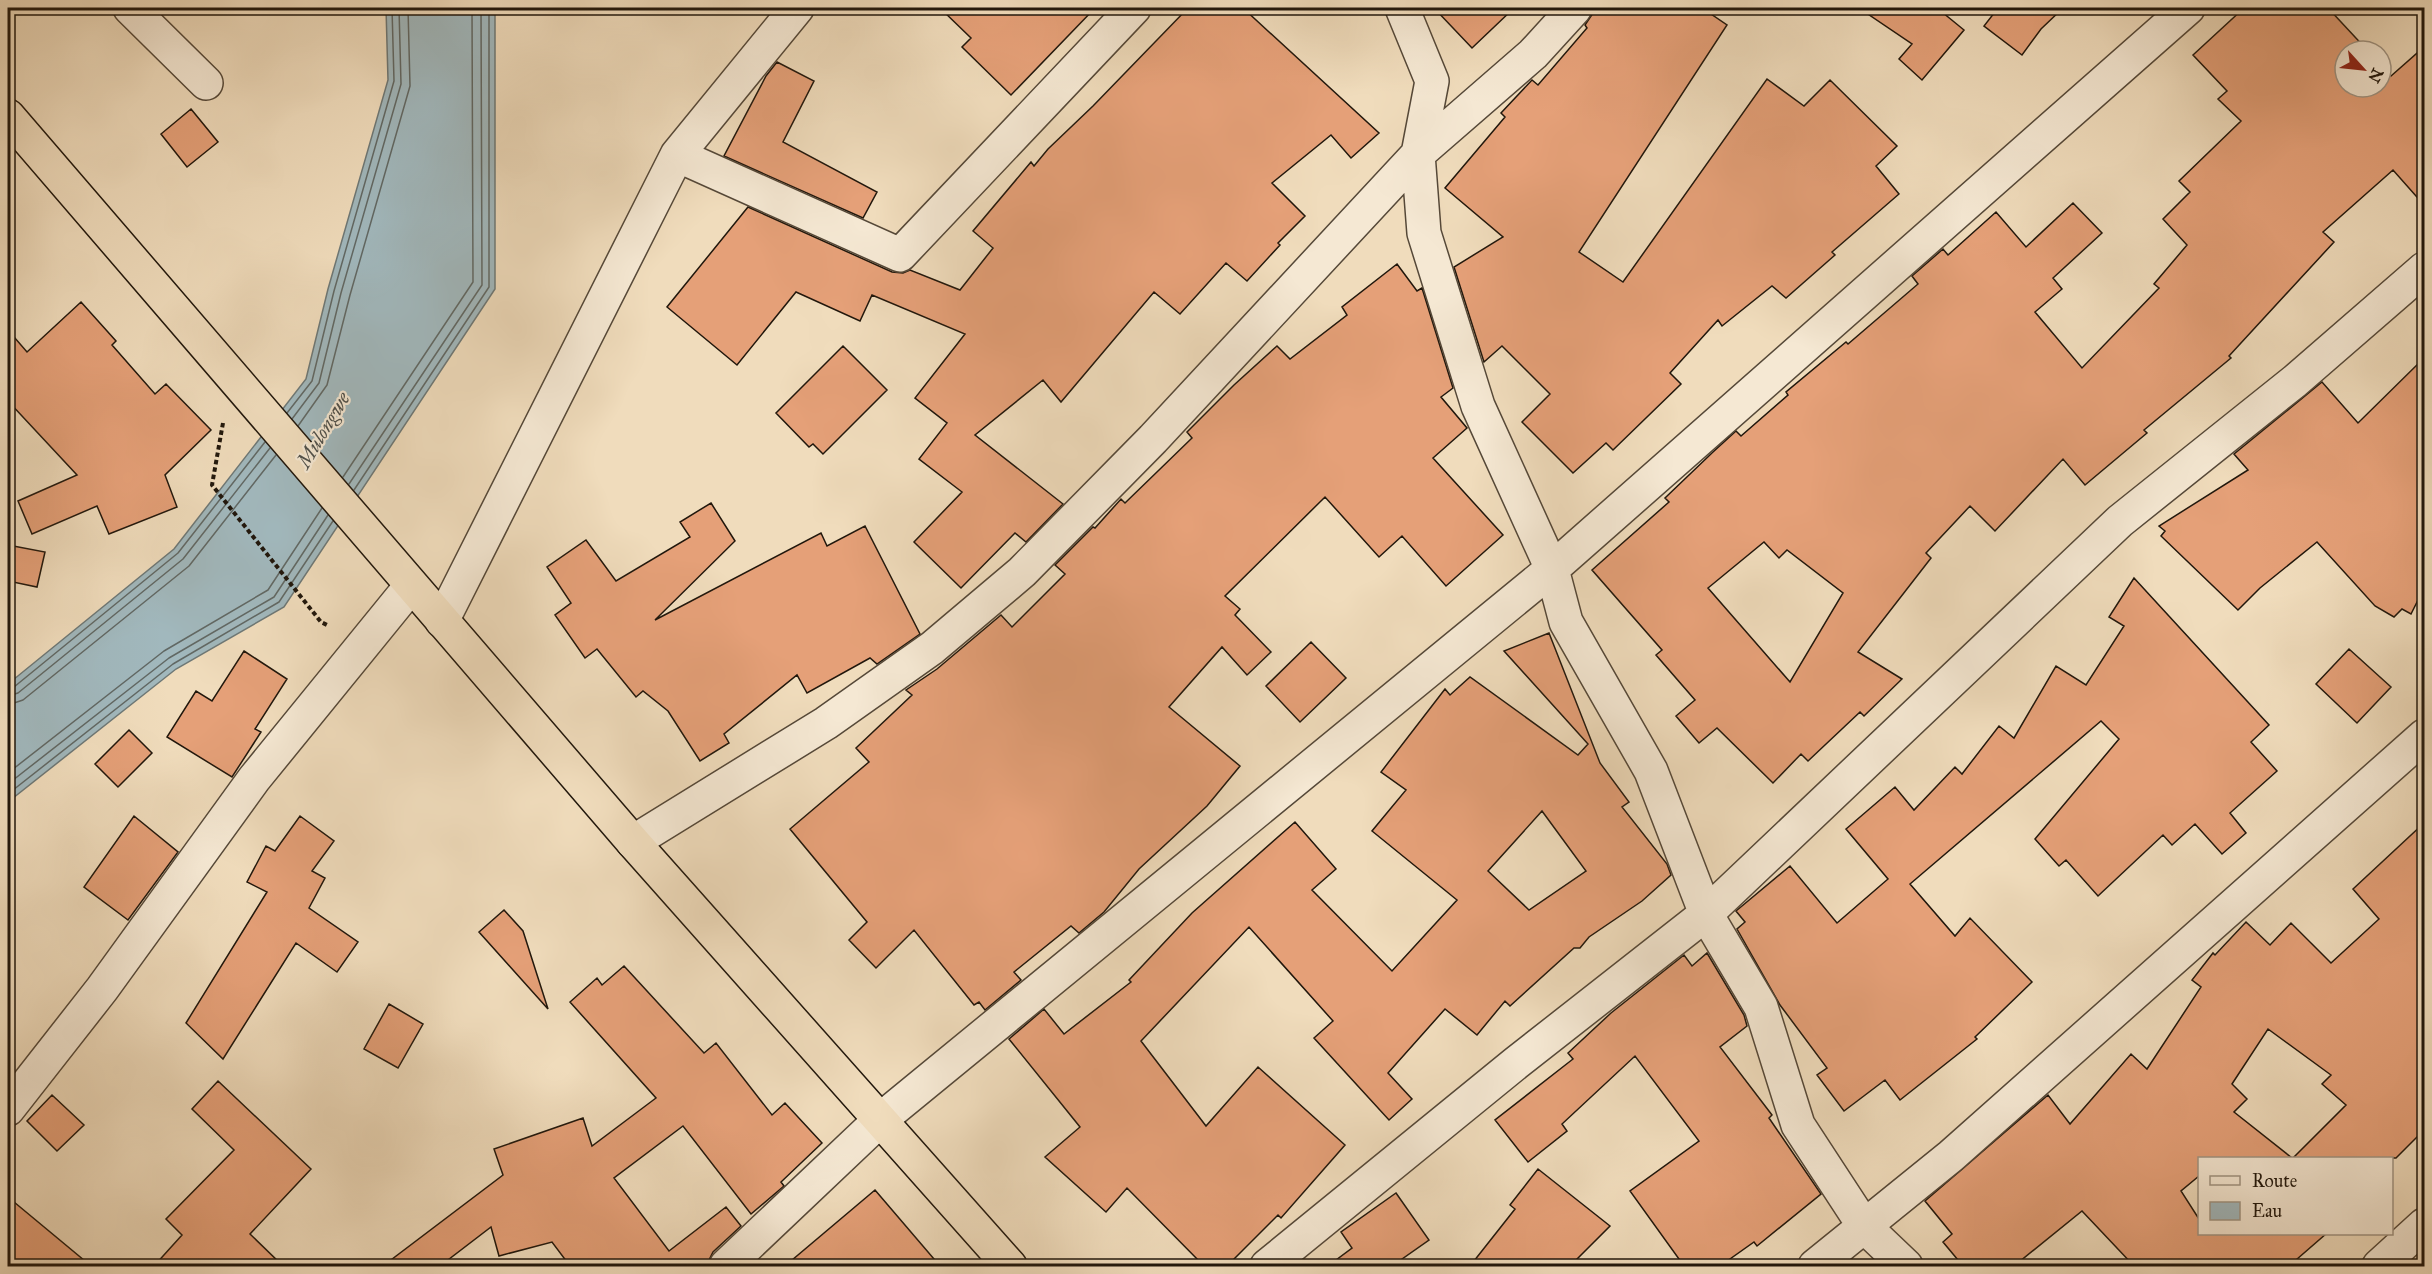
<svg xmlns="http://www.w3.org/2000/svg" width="2432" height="1274" font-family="'IM FELL Great Primer',serif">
  <rect width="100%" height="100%" fill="#f0dcbc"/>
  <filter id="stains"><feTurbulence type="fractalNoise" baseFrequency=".00333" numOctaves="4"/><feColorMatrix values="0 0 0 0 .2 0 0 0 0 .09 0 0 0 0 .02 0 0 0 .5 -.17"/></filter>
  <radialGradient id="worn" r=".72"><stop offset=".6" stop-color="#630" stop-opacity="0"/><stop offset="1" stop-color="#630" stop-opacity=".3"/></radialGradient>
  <path fill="#a1b8bd" stroke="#6e7876" stroke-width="1.5" d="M 386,8 L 495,8 L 495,289 L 284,607 L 176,669 L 8,802 L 8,684 L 174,549 L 306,379 L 328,289 L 388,80 Z"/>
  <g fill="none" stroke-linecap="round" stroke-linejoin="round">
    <path stroke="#616864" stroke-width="1.5" d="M 287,413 L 312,381 L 334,291 L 394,81 L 392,8
      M 292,419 L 319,383 L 341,293 L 401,84 L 399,8
      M 298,426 L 327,385 L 350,295 L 410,86 L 408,8
      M 343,477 L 473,282 L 472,8
      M 349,484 L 482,285 L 481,8
      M 354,490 L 489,287 L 489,8
      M 8,688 L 14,687 L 178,553 L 265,442
      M 8,696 L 18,693 L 183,559 L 270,448
      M 8,705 L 23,700 L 189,566 L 276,455
      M 8,773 L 164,651 L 268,590 L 322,508
      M 8,784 L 169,658 L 274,597 L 328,515
      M 8,794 L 173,664 L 279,602 L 333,521"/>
  </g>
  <path fill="#e5a078" stroke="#21170c" stroke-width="1.5" fill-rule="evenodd" d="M 940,8 L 1095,8 L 1011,95 L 962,47 L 971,38 Z
    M 1188,8 L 1243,8 L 1379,133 L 1351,158 L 1331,135 L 1272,183 L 1305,216 L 1278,243 L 1280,245 L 1247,281 L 1226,263 L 1180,314 L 1154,292 L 1061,402 L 1043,380 L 975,435 L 1063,504 L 1026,542 L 1015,533 L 961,588 L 914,542 L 962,492 L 919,459 L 947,423 L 915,398 L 965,334 L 872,295 L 860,321 L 796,292 L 737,365 L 667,307 L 748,207 L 892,272 L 903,273 L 910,270 L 960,290 L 993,248 L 973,231 L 1031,162 L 1034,166 L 1048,149 L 1093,106 Z
    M 1434,8 L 1514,8 L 1472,48 Z
    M 1593,8 L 1702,8 L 1727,25 L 1579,252 L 1623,282 L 1767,79 L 1804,106 L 1830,80 L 1897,146 L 1876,166 L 1899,194 L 1832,252 L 1835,255 L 1786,298 L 1772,286 L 1722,326 L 1718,320 L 1670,373 L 1681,384 L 1613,450 L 1606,443 L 1573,473 L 1522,422 L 1550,394 L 1502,346 L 1484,362 L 1454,267 L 1503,237 L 1445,188 L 1505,117 L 1501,113 L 1532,80 L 1538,85 L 1587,28 L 1585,25 L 1593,13 Z
    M 1859,8 L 1937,8 L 1964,30 L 1922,80 L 1899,59 L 1912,44 Z
    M 1998,8 L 2063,8 L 2041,29 L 2022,55 L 1984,26 Z
    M 2244,8 L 2328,8 L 2368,51 L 2345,51 L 2345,87 L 2381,87 L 2381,66 L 2391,76 L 2424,47 L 2424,205 L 2393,170 L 2323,232 L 2334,242 L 2229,356 L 2231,358 L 2144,430 L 2147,433 L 2085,485 L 2063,459 L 1995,531 L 1970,506 L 1926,553 L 1931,558 L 1858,652 L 1902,679 L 1864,716 L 1860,712 L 1808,761 L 1801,754 L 1773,783 L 1717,728 L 1699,743 L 1676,716 L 1695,700 L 1656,655 L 1662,650 L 1592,570 L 1669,502 L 1665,498 L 1713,452 L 1736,431 L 1741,436 L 1788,395 L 1786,392 L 1846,342 L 1848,344 L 1918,284 L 1912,276 L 1943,249 L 1948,255 L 1996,212 L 2026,247 L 2073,203 L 2102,233 L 2053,278 L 2062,289 L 2035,312 L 2082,368 L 2159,288 L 2154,284 L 2187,245 L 2163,219 L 2190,192 L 2179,181 L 2241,121 L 2218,99 L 2227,91 L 2193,55 ZM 1764,542 L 1779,558 L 1787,550 L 1843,593 L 1790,682 L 1708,588 Z
    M 777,62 L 814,81 L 783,142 L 877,192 L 863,218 L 724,156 L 766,76 Z
    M 191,109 L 218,142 L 187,167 L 161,134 Z
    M 1397,264 L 1417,291 L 1422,288 L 1453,388 L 1441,397 L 1467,428 L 1433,458 L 1503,535 L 1446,586 L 1402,536 L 1379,557 L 1325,497 L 1225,596 L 1240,609 L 1235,615 L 1271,652 L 1247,675 L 1222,647 L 1169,707 L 1240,766 L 1207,806 L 1139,869 L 1104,912 L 1079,933 L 1071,926 L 1014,972 L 1021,980 L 985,1010 L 979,1002 L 974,1005 L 914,930 L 876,968 L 849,940 L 867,922 L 790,829 L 869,762 L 856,748 L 912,695 L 906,690 L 937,669 L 1001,615 L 1012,627 L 1065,574 L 1055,565 L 1093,527 L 1095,528 L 1121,499 L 1125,503 L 1192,438 L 1187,432 L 1234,385 L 1277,346 L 1290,359 L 1347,315 L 1342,307 Z
    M 81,302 L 116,341 L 112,345 L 155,394 L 166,384 L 211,430 L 165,475 L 177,507 L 109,534 L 97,506 L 32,534 L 18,501 L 77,475 L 8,401 L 8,330 L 27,352 Z
    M 843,346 L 887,390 L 823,454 L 813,444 L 809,447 L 776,413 Z
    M 2424,358 L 2424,588 L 2411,614 L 2402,609 L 2394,617 L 2375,606 L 2317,542 L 2260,588 L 2238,610 L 2161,536 L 2165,531 L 2159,526 L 2248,470 L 2234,454 L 2322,382 L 2358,423 Z
    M 711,503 L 735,541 L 655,620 L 821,533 L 827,546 L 865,526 L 920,634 L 877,664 L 870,658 L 807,693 L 797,675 L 724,734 L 729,743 L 700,761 L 668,711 L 643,691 L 636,697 L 597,649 L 585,658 L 555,615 L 571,603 L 547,567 L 586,540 L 616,581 L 690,537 L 680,522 Z
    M 8,545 L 45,552 L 37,587 L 8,581 Z
    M 2134,578 L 2269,725 L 2251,742 L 2277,771 L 2230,813 L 2246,833 L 2222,854 L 2195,824 L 2172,845 L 2163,835 L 2098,896 L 2066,860 L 2059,866 L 2035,839 L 2119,739 L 2101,721 L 1910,884 L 1955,936 L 1970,918 L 2032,982 L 1975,1037 L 1977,1039 L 1900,1100 L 1885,1080 L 1844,1111 L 1817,1075 L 1827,1068 L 1780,1005 L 1737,929 L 1745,922 L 1736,911 L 1790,866 L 1837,923 L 1888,879 L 1846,829 L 1895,787 L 1914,810 L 1955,767 L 1962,774 L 1999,726 L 2014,738 L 2056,666 L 2086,685 L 2124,626 L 2109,617 Z
    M 1549,633 L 1600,763 L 1629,802 L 1622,807 L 1667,864 L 1671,875 L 1642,901 L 1589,937 L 1580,948 L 1574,948 L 1510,1006 L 1505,1001 L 1477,1035 L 1445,1009 L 1388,1073 L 1412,1099 L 1389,1120 L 1314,1038 L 1333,1021 L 1249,927 L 1141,1041 L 1206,1126 L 1258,1067 L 1345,1145 L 1281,1218 L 1278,1215 L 1227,1266 L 1204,1266 L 1127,1188 L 1106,1212 L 1045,1157 L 1080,1127 L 1009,1039 L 1044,1009 L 1064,1034 L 1131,982 L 1129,980 L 1192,913 L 1295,822 L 1336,869 L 1312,890 L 1392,971 L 1457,900 L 1372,831 L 1406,790 L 1381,772 L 1445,689 L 1450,695 L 1470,677 L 1578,755 L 1588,744 L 1504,651 ZM 1542,811 L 1586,871 L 1529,910 L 1488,871 Z
    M 1311,642 L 1346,678 L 1300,722 L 1266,686 Z
    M 2349,649 L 2391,687 L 2357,723 L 2316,684 Z
    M 244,651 L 287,679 L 255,729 L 261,732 L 232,777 L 167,737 L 196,691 L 212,701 Z
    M 129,730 L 152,753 L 118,787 L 95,764 Z
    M 134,816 L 178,852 L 128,920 L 84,887 Z
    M 300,816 L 334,841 L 312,871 L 325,878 L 309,908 L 358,942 L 337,972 L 296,943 L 223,1059 L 186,1023 L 267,892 L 247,882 L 266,846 L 275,851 Z
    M 2424,823 L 2424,1130 L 2396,1158 L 2293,1158 L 2346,1105 L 2322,1084 L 2331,1075 L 2268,1029 L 2232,1084 L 2247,1099 L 2234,1112 L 2292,1158 L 2199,1158 L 2199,1176 L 2181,1191 L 2199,1219 L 2199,1233 L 2327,1233 L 2289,1266 L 2134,1266 L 2082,1211 L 2014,1266 L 1963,1266 L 1943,1242 L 1952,1234 L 1925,1201 L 2048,1095 L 2070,1124 L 2131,1054 L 2147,1069 L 2201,987 L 2192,980 L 2213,953 L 2215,955 L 2246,922 L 2270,945 L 2291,923 L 2331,963 L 2379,919 L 2353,889 Z
    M 504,910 L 523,931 L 548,1009 L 479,932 Z
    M 1707,953 L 1744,1015 L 1747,1026 L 1720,1047 L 1772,1115 L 1769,1118 L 1821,1194 L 1757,1246 L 1754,1242 L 1720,1266 L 1684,1266 L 1630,1191 L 1699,1141 L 1635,1056 L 1562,1124 L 1567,1131 L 1528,1162 L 1495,1120 L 1573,1059 L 1568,1053 L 1611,1013 L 1684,955 L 1692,966 Z
    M 624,966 L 704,1053 L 716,1043 L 772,1115 L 785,1103 L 822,1143 L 781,1182 L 784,1186 L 751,1214 L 683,1126 L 614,1178 L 669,1251 L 726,1207 L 741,1226 L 713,1252 L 706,1266 L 570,1266 L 552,1242 L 499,1256 L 491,1227 L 440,1266 L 383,1266 L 503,1175 L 494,1149 L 583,1118 L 592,1146 L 656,1098 L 570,1002 L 597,978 L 602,985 Z
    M 389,1004 L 423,1024 L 398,1068 L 364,1049 Z
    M 218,1081 L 311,1169 L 250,1234 L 283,1266 L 154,1266 L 182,1235 L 166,1219 L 234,1150 L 192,1109 Z
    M 52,1095 L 84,1125 L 57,1151 L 27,1121 Z
    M 1538,1169 L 1610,1226 L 1570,1266 L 1470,1266 L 1515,1209 L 1510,1205 Z
    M 875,1190 L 940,1266 L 785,1266 Z
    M 1396,1193 L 1429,1240 L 1392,1266 L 1328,1266 L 1352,1248 L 1341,1232 Z
    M 8,1197 L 91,1266 L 8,1266 Z"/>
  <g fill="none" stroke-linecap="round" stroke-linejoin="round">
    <g stroke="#554838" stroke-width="36">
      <path id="minor" d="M 130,8 L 206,83
        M 1402,8 L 1432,81 L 1418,154 L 1424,233 L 1478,406 L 1552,569 L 1566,622 L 1651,771 L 1706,914 L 1761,1007 L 1798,1125 L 1864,1226 L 1906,1266
        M 677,155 L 900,255 L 1134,8
        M 442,621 L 677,155 L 797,8
        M 633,842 L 826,723 L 932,648 L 1022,572 L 1153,439 L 1418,154 L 1533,54 L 1575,8
        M 8,1109 L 102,989 L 254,779 L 411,586
        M 726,1266 L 880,1120 L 1552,569 L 2188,8
        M 1267,1266 L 1516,1063 L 1706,914 L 2120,521 L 2295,381 L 2424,269
        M 1815,1266 L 1951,1156 L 2424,736
        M 2379,1266 L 2424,1225"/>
    </g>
    <g stroke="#21170c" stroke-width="36">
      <path id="trunk" d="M 8,116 L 633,842 L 1010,1266"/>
    </g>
    <path stroke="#21170c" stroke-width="4" stroke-dasharray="4.5 3" stroke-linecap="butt" d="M 223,423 L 212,485 L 321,622 L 329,626"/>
    <use href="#minor" stroke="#f5e8d3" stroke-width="33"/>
    <use href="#trunk" stroke="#f0dcbc" stroke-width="33"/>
  </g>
  <g text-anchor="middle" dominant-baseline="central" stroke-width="4.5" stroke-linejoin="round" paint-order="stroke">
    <g font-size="20" font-style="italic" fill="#4e4f4a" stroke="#f5e8d3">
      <text transform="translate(323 430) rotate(-59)">Mulongwe</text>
    </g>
  </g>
  <rect width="2432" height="1274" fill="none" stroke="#f0dcbc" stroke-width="30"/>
  <rect x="9" y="9" width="2414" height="1256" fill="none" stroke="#21170c" stroke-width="3"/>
  <rect x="15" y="15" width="2402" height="1244" fill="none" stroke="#21170c" stroke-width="1.5"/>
  <rect x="2198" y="1157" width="195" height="78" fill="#f5e8d3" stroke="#a09483" stroke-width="1.5"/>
  <rect x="2210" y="1176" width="30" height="9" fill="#f5e8d3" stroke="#a09483" stroke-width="1.5"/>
  <text x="2252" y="1187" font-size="18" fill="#21170c">Route</text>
  <rect x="2210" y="1202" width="30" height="18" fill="#a1b8bd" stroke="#a09483" stroke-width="1.5"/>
  <text x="2252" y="1217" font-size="18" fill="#21170c">Eau</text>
  <g transform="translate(2363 69) rotate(117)"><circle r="28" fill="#f5e8d3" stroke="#a09483" stroke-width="1.5"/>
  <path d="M0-4.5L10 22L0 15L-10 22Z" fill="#8f2418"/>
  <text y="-9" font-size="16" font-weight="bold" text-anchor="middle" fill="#21170c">N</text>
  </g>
  <rect width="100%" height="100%" filter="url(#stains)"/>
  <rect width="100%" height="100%" fill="url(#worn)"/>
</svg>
